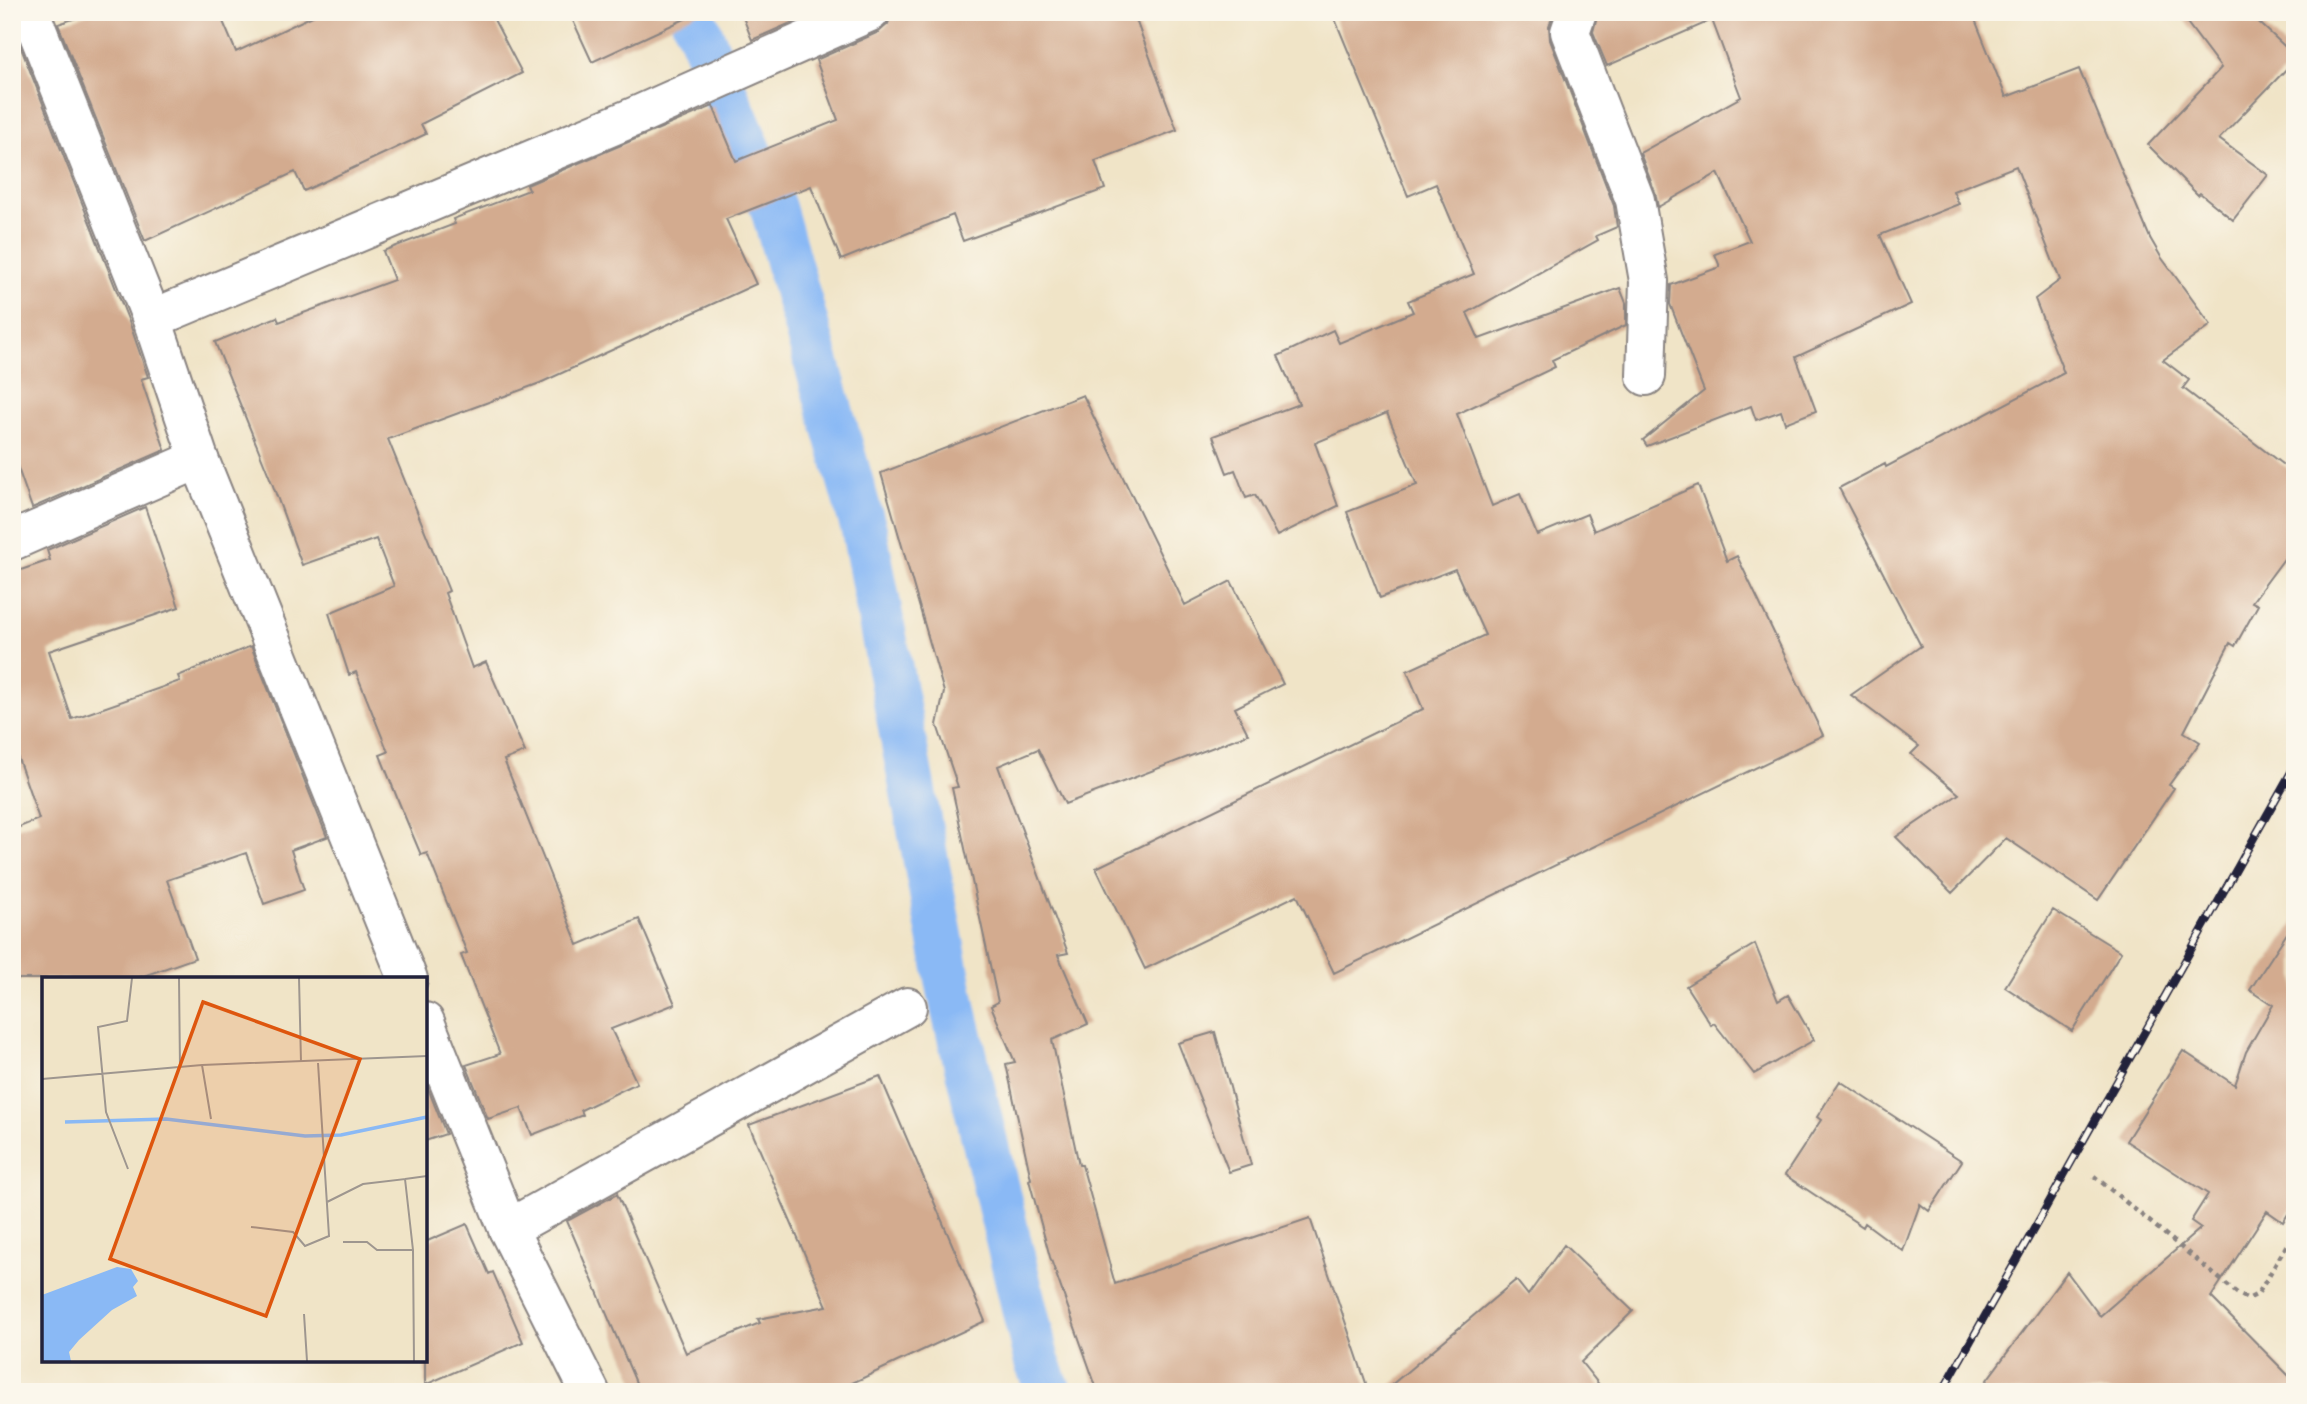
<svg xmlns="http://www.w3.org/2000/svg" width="2307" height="1404" font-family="Itim,sans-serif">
  <rect width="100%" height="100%" fill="#fbf7ec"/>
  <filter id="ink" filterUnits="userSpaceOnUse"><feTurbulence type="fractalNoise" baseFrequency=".0143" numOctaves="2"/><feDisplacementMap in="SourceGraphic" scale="14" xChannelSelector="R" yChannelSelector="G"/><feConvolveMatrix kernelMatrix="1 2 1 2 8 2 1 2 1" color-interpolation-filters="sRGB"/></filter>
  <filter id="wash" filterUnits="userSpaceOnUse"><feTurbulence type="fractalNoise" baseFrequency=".00686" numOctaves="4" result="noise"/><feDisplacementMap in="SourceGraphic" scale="28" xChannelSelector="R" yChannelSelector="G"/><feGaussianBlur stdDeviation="1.57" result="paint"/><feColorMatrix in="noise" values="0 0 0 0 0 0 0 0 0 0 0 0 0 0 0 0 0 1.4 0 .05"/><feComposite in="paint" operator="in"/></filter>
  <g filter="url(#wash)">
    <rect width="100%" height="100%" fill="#f0e4c7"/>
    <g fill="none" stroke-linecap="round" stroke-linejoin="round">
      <path stroke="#8ab9f5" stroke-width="46" d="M 691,12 L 773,208 L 864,530 L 954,1011 L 1037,1362 L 1049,1392"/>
    </g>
    <g id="blocks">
      <path fill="#d3ab8f" d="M 94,12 L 219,12 L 236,52 L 321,12 L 490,12 L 522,73 L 421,124 L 426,134 L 304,191 L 295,172 L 145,241 L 58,24 Z
        M 569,12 L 700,12 L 592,62 Z
        M 741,12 L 816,12 L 752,40 Z
        M 892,12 L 1133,12 L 1177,130 L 1095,161 L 1105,189 L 963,241 L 953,215 L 841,260 L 811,186 L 726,219 L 756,284 L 540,383 L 388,439 L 449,591 L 445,593 L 472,668 L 486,662 L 525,752 L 504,760 L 578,945 L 639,919 L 675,1004 L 611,1029 L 637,1083 L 581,1110 L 583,1115 L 532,1135 L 521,1108 L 488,1119 L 466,1065 L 500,1054 L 461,955 L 467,953 L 427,853 L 421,855 L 398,800 L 380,755 L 388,752 L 356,672 L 349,675 L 329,613 L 394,586 L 376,539 L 302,565 L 272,483 L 215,342 L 277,317 L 279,322 L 394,280 L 383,251 L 455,224 L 453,219 L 529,190 L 527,185 L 713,106 L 736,161 L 838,120 L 816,60 L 879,32 L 888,24 Z
        M 1332,12 L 1554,12 L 1549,26 L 1550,40 L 1614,206 L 1617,227 L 1596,236 L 1598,240 L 1467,313 L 1479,339 L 1620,288 L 1626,303 L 1626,325 L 1552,360 L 1555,367 L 1457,414 L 1492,506 L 1520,494 L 1537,535 L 1587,514 L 1594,531 L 1698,485 L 1727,561 L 1737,556 L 1823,735 L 1334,973 L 1297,895 L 1145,969 L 1096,868 L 1423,709 L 1407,671 L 1485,635 L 1455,569 L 1380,598 L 1347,512 L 1417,485 L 1387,413 L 1315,443 L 1338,506 L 1277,536 L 1255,495 L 1246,498 L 1235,470 L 1227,473 L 1213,436 L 1299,404 L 1278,356 L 1333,330 L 1339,343 L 1413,312 L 1408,301 L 1474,274 L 1436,184 L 1408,196 Z
        M 1598,12 L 1972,12 L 2006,97 L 2079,69 L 2150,238 L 2161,257 L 2211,325 L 2163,360 L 2189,380 L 2183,388 L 2295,474 L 2295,544 L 2252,602 L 2258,605 L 2235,646 L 2230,643 L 2184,732 L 2200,742 L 2169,785 L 2174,788 L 2098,900 L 2006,838 L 1952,893 L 1896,837 L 1959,794 L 1911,754 L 1919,746 L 1851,695 L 1921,646 L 1839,488 L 1885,464 L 1886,467 L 2064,373 L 2035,299 L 2060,280 L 2016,166 L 1953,191 L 1959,204 L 1880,235 L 1911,304 L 1796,357 L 1816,411 L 1785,423 L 1781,411 L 1756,420 L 1751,406 L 1647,446 L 1643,440 L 1704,391 L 1670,304 L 1671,285 L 1720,267 L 1715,254 L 1750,241 L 1718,173 L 1658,207 L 1655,192 L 1640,153 L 1741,97 L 1712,20 L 1607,66 L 1593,32 Z
        M 2179,12 L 2248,12 L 2295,56 L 2295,60 L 2219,139 L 2268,175 L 2233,220 L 2200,193 L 2198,195 L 2148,145 L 2221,68 Z
        M 17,38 L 131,327 L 148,377 L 141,379 L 165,450 L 32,508 L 12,451 L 12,39 Z
        M 1083,395 L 1185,605 L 1231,581 L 1283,684 L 1235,708 L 1248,734 L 1065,804 L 1038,749 L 998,766 L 1068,953 L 1058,955 L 1088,1024 L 1052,1040 L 1079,1165 L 1082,1165 L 1115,1284 L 1310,1218 L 1369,1392 L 1098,1392 L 1050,1257 L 1029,1180 L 1031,1179 L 1006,1064 L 1015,1062 L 991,1006 L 998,1002 L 952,788 L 958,787 L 937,725 L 944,692 L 881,473 Z
        M 145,507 L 179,607 L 49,651 L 72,719 L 180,681 L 178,676 L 251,646 L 327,837 L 291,850 L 304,890 L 264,904 L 246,853 L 167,880 L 195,958 L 135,979 L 12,979 L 12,830 L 39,819 L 12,741 L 12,573 L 50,560 L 47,550 Z
        M 2053,910 L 2121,952 L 2072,1031 L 2005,987 Z
        M 2295,921 L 2295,1203 L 2283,1222 L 2267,1211 L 2211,1297 L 2295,1382 L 2295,1392 L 1978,1392 L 2067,1272 L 2100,1316 L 2201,1228 L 2191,1221 L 2208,1194 L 2126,1141 L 2183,1051 L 2235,1085 L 2246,1052 L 2273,1005 L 2250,990 Z
        M 1755,944 L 1778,1001 L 1788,995 L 1814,1040 L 1754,1074 L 1714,1023 L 1711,1025 L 1686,986 Z
        M 1215,1032 L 1251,1165 L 1229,1172 L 1178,1043 Z
        M 880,1076 L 985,1321 L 833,1392 L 640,1392 L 567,1221 L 617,1194 L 686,1353 L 760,1323 L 758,1319 L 827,1306 L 749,1125 Z
        M 425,1081 L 446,1134 L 425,1141 Z
        M 1840,1081 L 1962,1161 L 1929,1211 L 1920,1204 L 1903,1251 L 1865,1223 L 1863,1227 L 1785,1175 L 1821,1120 L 1817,1117 Z
        M 467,1224 L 489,1274 L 493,1272 L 523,1342 L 425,1385 L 425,1242 Z
        M 1564,1245 L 1633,1311 L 1581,1362 L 1605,1392 L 1383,1392 L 1516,1280 L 1528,1295 Z"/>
    </g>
  </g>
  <g filter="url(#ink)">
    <use href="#blocks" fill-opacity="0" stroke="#898381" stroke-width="2"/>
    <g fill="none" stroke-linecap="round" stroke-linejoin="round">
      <g stroke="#898381" stroke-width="42">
        <path id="street" d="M 1577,12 L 1570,32 L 1635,200 L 1649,281 L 1646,376
          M 152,319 L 636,116 L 870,12
          M 12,541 L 199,459
          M 508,1229 L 907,1007"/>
      </g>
      <g stroke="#898381" stroke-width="42">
        <path id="secondary" d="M 30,12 L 152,319 L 199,459 L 408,979
          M 425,1022 L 508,1229 L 590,1392"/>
      </g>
      <path stroke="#898381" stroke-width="4.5" stroke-dasharray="5 5" stroke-linecap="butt" d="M 2094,1176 L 2237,1293 L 2248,1299 L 2258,1294 L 2295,1231"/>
      <use href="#street" stroke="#fff" stroke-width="38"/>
      <use href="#secondary" stroke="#fff" stroke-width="38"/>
      <g stroke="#22223b" stroke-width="8">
        <path id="rail" d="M 1942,1392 L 2295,765"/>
      </g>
      <use href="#rail" stroke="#fbf7ec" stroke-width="5" stroke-dasharray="16" stroke-linecap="butt"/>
    </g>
  </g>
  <g transform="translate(42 977)">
    <rect width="385" height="385" fill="#f0e4c7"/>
    <path d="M 75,290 L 89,292 L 96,304 L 91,310 L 95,319 L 70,333 L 37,363 L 27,375 L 29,384 L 0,384 L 0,318 Z" fill="#8ab9f5"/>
    <path fill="none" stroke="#8ab9f5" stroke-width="3.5" d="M 23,145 L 124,142 L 263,159 L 299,158 L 385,140"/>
    <path fill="none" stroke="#9e968f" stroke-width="2" d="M 137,1 L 138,91M 257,1 L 259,85M 160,88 L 169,142M 0,102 L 160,88 L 385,79M 86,192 L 64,135 L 56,50 L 85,44 L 90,1M 363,202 L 385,199M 285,225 L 321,207 L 363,202 L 371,273 L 372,384M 209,250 L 251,255 L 263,269 L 287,259 L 276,86M 301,265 L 325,265 L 335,273 L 371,273M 262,337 L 265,384"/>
    <path fill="#de560e" fill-opacity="0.15" stroke="#de560e" stroke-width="3.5" d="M 161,25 L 318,82 L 224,339 L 68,282 Z"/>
    <rect width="385" height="385" fill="none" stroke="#22223b" stroke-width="3.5"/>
  </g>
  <rect width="2307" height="1404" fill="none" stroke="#fbf7ec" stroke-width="42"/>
</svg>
